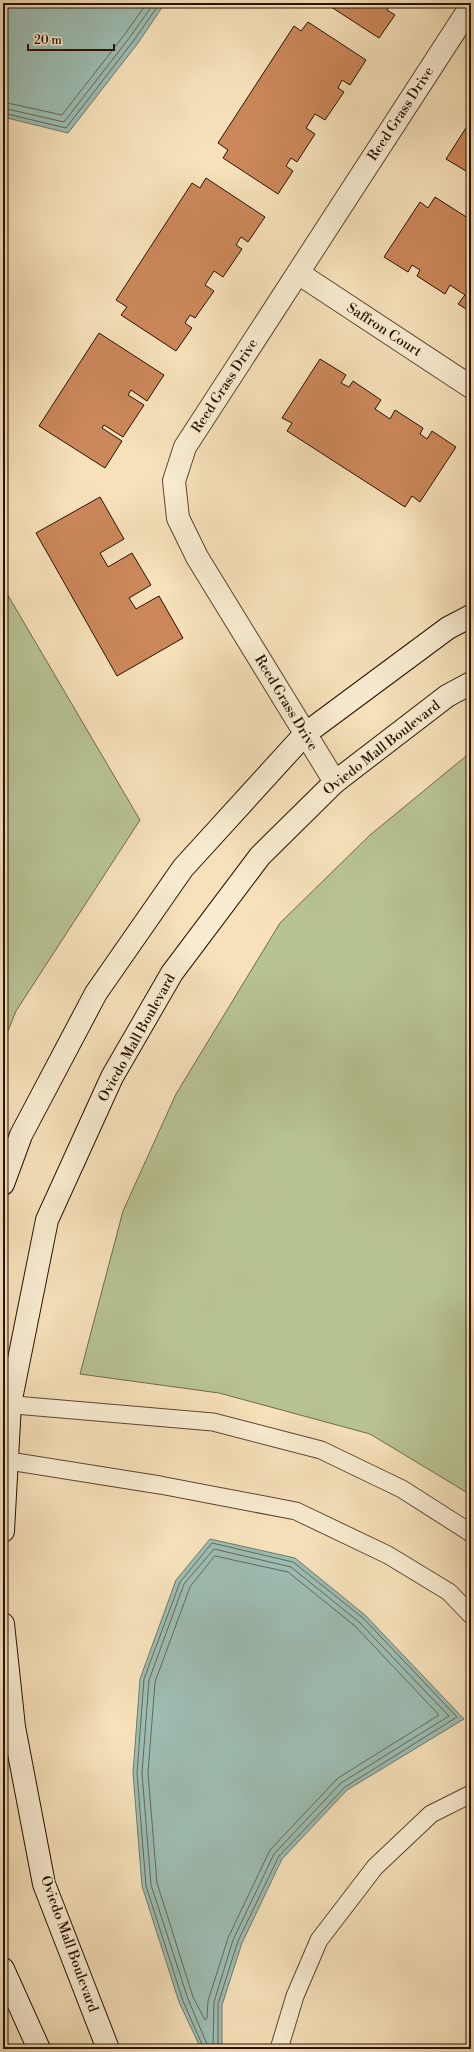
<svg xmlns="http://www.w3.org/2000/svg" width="474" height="2052" font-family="'Libre Bodoni',serif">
  <rect width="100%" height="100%" fill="#f6e1ba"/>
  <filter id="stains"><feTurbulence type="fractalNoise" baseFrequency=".005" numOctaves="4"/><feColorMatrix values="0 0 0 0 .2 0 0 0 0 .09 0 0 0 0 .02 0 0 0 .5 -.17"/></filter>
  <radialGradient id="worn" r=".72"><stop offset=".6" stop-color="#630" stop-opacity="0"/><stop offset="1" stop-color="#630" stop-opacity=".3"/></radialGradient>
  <path fill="#b8c393" stroke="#706a4a" d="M 3,587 L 140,820 L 16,1011 L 3,1043 Z
    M 471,752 L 471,1495 L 370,1434 L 219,1393 L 80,1374 L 123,1211 L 176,1094 L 280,923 L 370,835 Z"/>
  <path fill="#9dbdb2" stroke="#6e796b" d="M 3,3 L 165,3 L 138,43 L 68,133 L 3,117 Z
    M 210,1539 L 295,1558 L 365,1615 L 464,1719 L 347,1790 L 282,1859 L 242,1943 L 222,2005 L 222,2049 L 201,2049 L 179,2002 L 142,1886 L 133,1773 L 140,1679 L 176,1580 Z"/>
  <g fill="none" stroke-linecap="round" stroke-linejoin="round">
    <path stroke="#62685a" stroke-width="1" d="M 3,102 L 62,115 L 125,34 L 147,3
      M 3,108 L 64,122 L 130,37 L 154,3
      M 3,113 L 66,128 L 134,40 L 160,3
      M 215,1556 L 288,1572 L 355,1626 L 439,1715 L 338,1778 L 270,1850 L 228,1938 L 208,2001 L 207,2018 L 205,2020 L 193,1997 L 157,1883 L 148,1773 L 155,1682 L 190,1587 Z
      M 204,2049 L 183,2001 L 146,1886 L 137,1773 L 144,1679 L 180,1582 L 212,1543 L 293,1562 L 363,1618 L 457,1717 L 345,1787 L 279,1856 L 238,1941 L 218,2004 L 218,2049
      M 209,2049 L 188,1999 L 151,1885 L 142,1773 L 149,1680 L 184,1584 L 214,1549 L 291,1567 L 359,1622 L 449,1716 L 341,1783 L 274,1854 L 233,1940 L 214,2002 L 213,2049"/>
  </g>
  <path fill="#cc885b" stroke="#271201" d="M 325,3 L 392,3 L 387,10 L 395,15 L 379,38 Z
    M 308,22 L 366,60 L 350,85 L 342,80 L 338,88 L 344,92 L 325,120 L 315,114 L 306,128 L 315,134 L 297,162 L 291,158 L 286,166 L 293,171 L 278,194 L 223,158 L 228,150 L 218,143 L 294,26 L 301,31 Z
    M 471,120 L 471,174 L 446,159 Z
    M 206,178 L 265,217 L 248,242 L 241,237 L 236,245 L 242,249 L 223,277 L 214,271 L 205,285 L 214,291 L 195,318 L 190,315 L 185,323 L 192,328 L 176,351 L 121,315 L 127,307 L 116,300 L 192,183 L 200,188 Z
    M 435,197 L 471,220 L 471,312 L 458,304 L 465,295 L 450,285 L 445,294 L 417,276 L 420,270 L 412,265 L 408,272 L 384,257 L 420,202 L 428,208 Z
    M 99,333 L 164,375 L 147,401 L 131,390 L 128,395 L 144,405 L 123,437 L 104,425 L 102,428 L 122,441 L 105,468 L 39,426 Z
    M 320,359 L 346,375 L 341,383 L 349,387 L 353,381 L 381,400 L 375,409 L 390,419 L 395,410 L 423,428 L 420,434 L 427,439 L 432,431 L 456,447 L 420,502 L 412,496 L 405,507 L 287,431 L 292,423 L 282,418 Z
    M 100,497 L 124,539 L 100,553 L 108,567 L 132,553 L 151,585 L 129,598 L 136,609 L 159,596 L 183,638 L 117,676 L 36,533 Z"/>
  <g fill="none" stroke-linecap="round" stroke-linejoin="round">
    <g stroke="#5b462f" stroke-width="19">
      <path id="lane" d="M 3,1404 L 213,1422 L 321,1450 L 402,1489 L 471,1533
        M 3,1460 L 160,1485 L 296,1511 L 388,1555 L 449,1592 L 471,1615
        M 279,2049 L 295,1996 L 319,1940 L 375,1867 L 431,1814 L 471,1794"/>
    </g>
    <g stroke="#5b462f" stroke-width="24">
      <path id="street" d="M 298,273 L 471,387
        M 335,782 L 197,557 L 178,518 L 174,481 L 185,447 L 471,6"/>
    </g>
    <g stroke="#271201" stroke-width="24">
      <path id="secondary" d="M 3,1184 L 21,1135 L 96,993 L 183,868 L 305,734 L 448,628 L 471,616
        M 3,1531 L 10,1404 L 47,1220 L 112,1077 L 172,973 L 260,856 L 335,782 L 447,696 L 471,683
        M 3,1624 L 14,1727 L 44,1884 L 108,2049
        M 3,1969 L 39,2049"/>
    </g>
    <use href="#lane" stroke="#f9ecd2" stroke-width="17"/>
    <use href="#street" stroke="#f9ecd2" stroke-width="22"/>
    <use href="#secondary" stroke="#f9ecd2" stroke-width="22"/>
  </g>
  <g text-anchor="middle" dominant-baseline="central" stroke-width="3" stroke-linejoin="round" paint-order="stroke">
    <g font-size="14" fill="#271201" stroke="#f9ecd2">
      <text transform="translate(401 114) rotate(-57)">Reed Grass Drive</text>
      <text transform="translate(384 330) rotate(33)">Saffron Court</text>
      <text transform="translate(225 386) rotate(-57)">Reed Grass Drive</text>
      <text transform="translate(286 703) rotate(59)">Reed Grass Drive</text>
      <text transform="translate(382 748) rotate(-38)">Oviedo Mall Boulevard</text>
      <text transform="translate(137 1038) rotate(-61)">Oviedo Mall Boulevard</text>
      <text transform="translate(69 1944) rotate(70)">Oviedo Mall Boulevard</text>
    </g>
  </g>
  <rect width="474" height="2052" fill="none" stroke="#f6e1ba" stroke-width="16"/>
  <rect x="4" y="4" width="466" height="2044" fill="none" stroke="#271201" stroke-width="2"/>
  <rect x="8" y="8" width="458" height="2036" fill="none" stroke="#271201"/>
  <path d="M28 44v6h86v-6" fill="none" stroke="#271201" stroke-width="2"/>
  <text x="34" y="44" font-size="12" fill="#271201" stroke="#f9ecd2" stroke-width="3" paint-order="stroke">20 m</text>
  <rect width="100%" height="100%" filter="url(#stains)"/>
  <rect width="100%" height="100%" fill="url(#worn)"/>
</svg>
